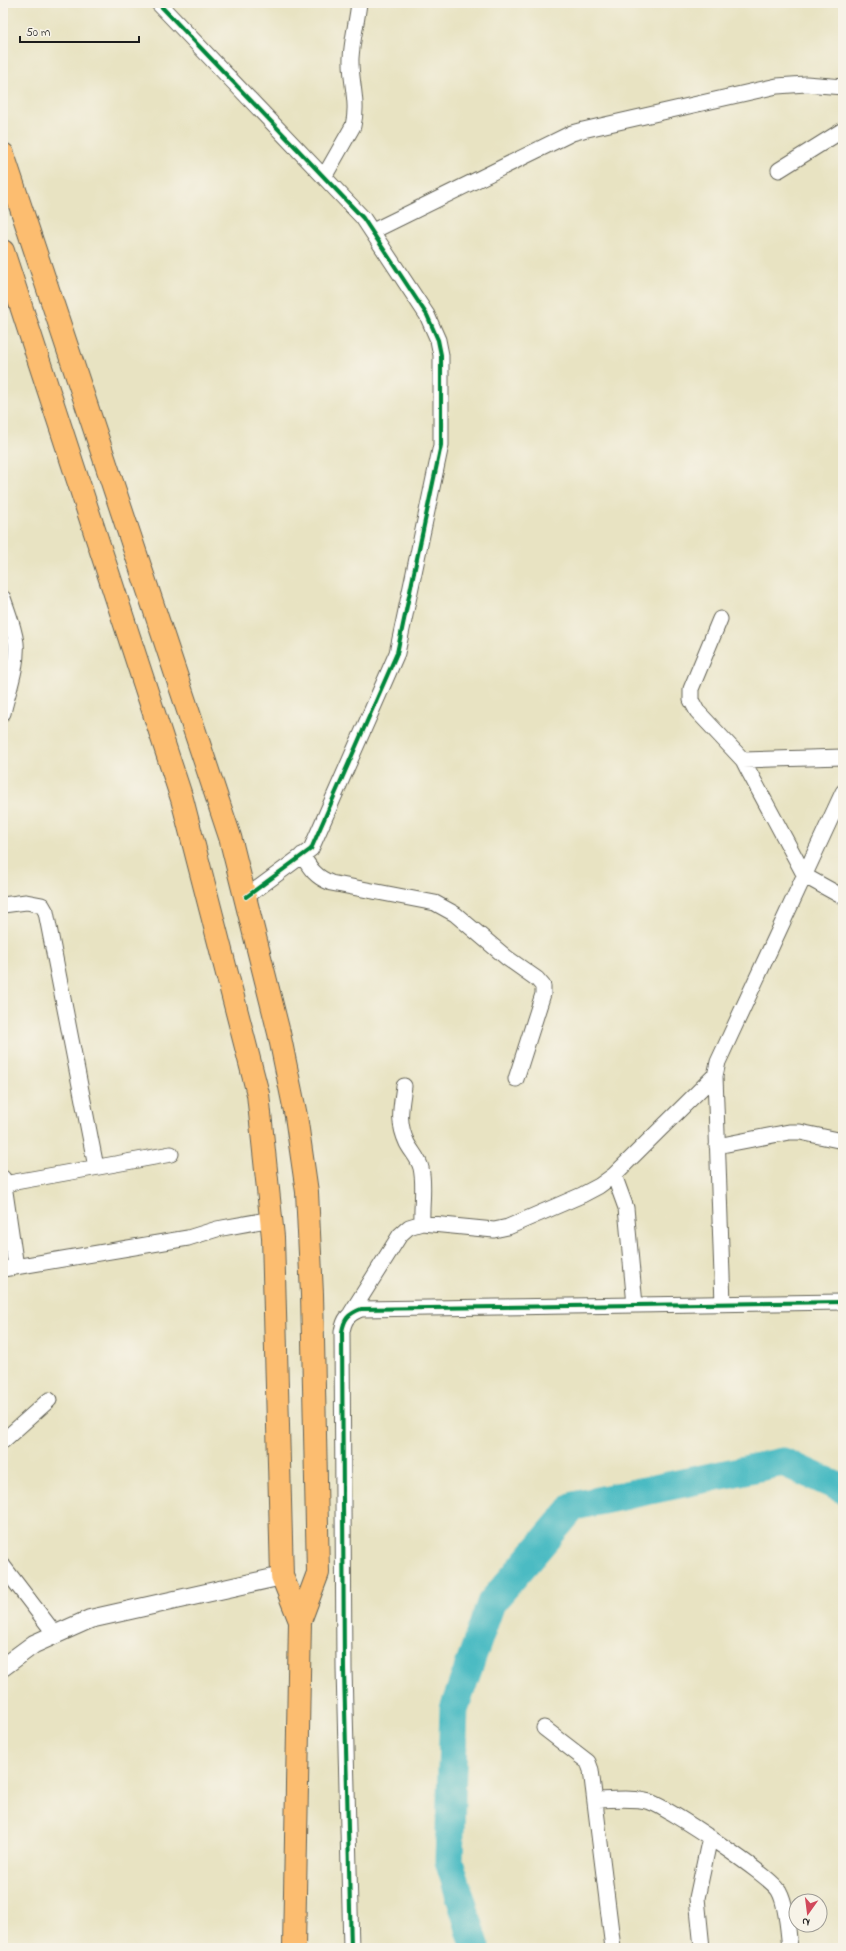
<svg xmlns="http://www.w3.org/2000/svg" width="846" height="1951" font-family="'Indie Flower',sans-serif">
  <rect width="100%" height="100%" fill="#f7f3e8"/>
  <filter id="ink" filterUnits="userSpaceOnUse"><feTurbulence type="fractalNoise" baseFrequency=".025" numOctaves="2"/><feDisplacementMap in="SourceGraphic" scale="8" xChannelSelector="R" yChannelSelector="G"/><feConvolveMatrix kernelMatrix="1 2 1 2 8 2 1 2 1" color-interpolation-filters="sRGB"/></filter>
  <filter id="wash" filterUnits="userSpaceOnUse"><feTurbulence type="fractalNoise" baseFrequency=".012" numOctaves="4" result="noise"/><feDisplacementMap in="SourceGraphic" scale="16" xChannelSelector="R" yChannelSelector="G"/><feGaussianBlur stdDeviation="0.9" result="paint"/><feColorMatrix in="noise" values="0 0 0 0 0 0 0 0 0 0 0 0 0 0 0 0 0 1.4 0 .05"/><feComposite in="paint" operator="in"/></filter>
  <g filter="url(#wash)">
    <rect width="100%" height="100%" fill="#e8e3c2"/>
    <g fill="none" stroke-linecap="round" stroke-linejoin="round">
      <path stroke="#4cbbc3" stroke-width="29" d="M 476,1948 L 449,1861 L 454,1709 L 491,1603 L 574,1506 L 783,1462 L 843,1489"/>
    </g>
  </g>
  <g filter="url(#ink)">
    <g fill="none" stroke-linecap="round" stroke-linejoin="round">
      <g stroke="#636256" stroke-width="17">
        <path id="minor" d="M 158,3 L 363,218 L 427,315 L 438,340 L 441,355 L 441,445 L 397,653 L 311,849 L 246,897
          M 779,170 L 843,130
          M 324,177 L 353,126 C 359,102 350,81 351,58 C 352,40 357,21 359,3
          M 373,231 L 572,133 L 583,130 L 777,86 L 806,84 L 843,87
          M 3,598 C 8,613 14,627 16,643 C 18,666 8,691 3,713
          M 720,619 L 691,689 L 691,700 L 697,711 L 743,760 L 747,768 L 805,876 L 843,897
          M 743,760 L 843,757
          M 302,855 C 310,868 315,877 331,883 L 435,903 L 455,914 L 507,958 L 537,979 L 543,986 L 543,994 L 516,1079
          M 3,905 L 26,902 L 42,905 L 46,912 L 96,1167
          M 404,1086 C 401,1108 397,1122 407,1143 C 411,1151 419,1159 421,1168 C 425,1186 421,1204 422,1223
          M 717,1146 L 789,1132 L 800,1132 L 843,1141
          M 614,1175 L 626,1208 L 635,1305
          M 3,1178 L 16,1267
          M 4,1184 L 171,1154
          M 3,1269 L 188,1238 L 217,1229 L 272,1219
          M 723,1304 L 715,1076 L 718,1062 L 843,792
          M 351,1313 L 400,1235 L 409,1227 L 422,1223 L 494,1230 L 508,1227 L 582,1195 L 599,1186 L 614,1175 L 715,1075
          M 3,1441 L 49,1400
          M 3,1566 L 55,1634
          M 544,1728 L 588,1762 L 591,1770 L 613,1948
          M 595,1800 C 612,1800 633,1797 650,1802 C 668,1808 771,1876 779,1891 C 787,1905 788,1932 790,1948
          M 351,1948 L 344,1669 L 342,1332 C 344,1319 348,1314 361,1309 L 843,1302
          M 702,1948 L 697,1898 L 710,1837"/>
      </g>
      <g stroke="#636256" stroke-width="20">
        <path id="tertiary" d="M 3,1667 L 34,1644 L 90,1619 L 282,1576"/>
      </g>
      <g stroke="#636256" stroke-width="24">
        <path id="trunk" d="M 3,154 L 230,837 L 279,1033 L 296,1116 L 307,1192 L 312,1294 L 318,1573 L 300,1621 L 294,1948
          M 3,251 L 182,799 L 258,1094 L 273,1237 L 282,1576 L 300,1621"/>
      </g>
      <use href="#minor" stroke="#fff" stroke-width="15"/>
      <use href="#tertiary" stroke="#fff" stroke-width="18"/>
      <use href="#trunk" stroke="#fcbd6f" stroke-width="22"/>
      <g stroke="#f7f3e8" stroke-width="6">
        <path id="cycleway" d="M 158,3 L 363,218 L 427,315 L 438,340 L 441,355 L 441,445 L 397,653 L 311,849 L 246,897
          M 351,1948 L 344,1669 L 342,1332 C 344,1319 348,1314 361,1309 L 843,1302"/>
      </g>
      <use href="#cycleway" stroke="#00873e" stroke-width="4"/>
    </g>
  </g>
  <rect width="846" height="1951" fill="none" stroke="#f7f3e8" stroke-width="16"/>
  <g transform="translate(808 1913) rotate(194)"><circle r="19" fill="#f7f3e8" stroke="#9f9d96"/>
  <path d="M0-3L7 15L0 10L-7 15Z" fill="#d1495b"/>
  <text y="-6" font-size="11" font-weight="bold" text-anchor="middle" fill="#1c1c1c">N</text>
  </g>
  <path d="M20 36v6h119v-6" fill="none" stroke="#1c1c1c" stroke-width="2"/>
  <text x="26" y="36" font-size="12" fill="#1c1c1c" stroke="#f7f3e8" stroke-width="3" paint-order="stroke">50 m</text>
</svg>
